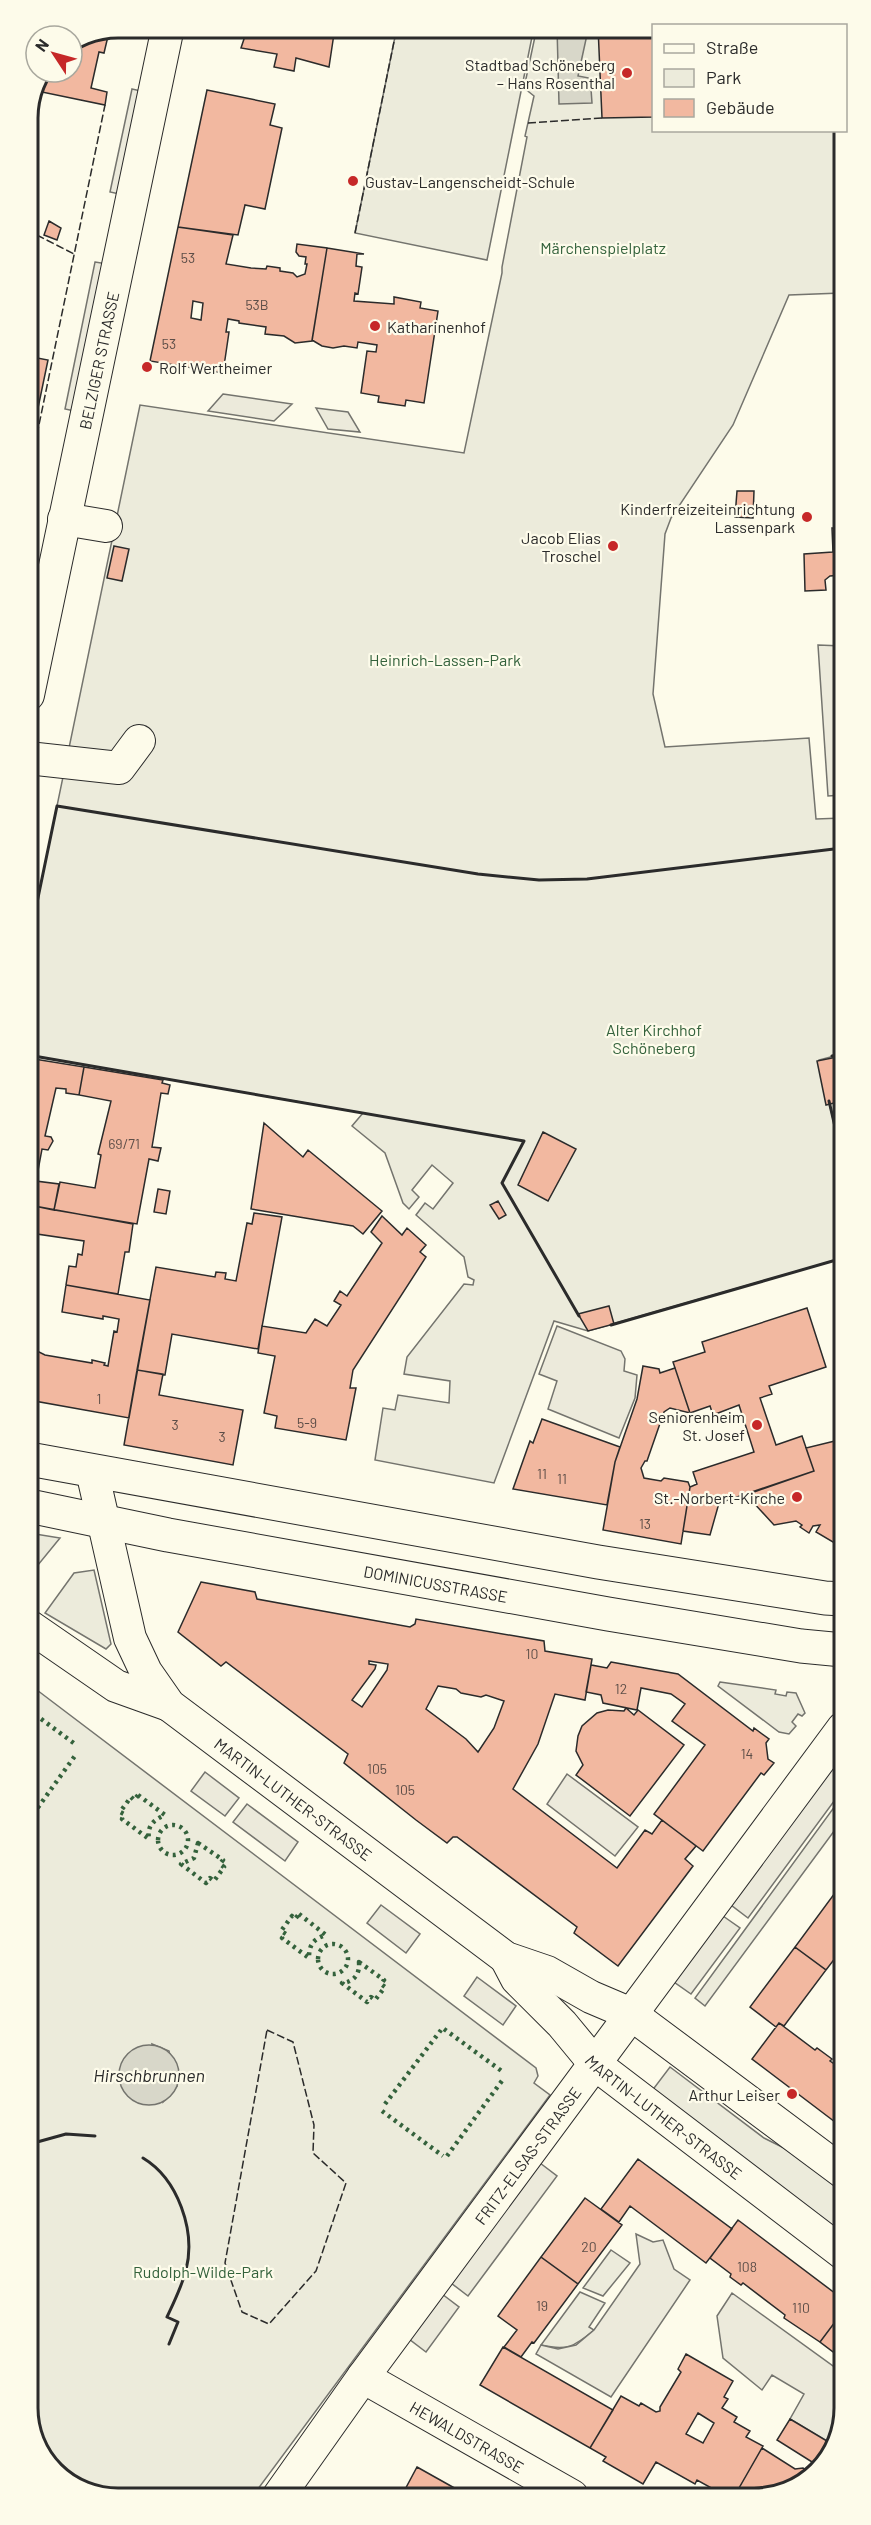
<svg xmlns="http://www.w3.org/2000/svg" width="871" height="2525" font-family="Barlow,sans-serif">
  <rect width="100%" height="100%" fill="#fdfbea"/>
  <path fill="#ecebdb" stroke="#74746e" stroke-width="1.5" fill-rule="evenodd" d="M 397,27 L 534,27 L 487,260 L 355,233 Z
    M 537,27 L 653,27 L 654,130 L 841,131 L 841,293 L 789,295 L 733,425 L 671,518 L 665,534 L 653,694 L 665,747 L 809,738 L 816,819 L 842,818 L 842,1054 L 819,1060 L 842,1157 L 843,1258 L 588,1331 L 554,1321 L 494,1483 L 375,1460 L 383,1408 L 395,1410 L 398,1395 L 449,1403 L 450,1381 L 404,1374 L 407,1357 L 464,1284 L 473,1285 L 474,1280 L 468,1277 L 464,1257 L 416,1215 L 425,1203 L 433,1209 L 453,1183 L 432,1165 L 412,1190 L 419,1197 L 409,1209 L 403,1203 L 385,1153 L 352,1126 L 363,1113 L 28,1055 L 28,946 L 140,405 L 464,453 L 502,273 L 502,267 L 527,137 L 525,136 L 534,96 L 524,88 Z
    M 29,1533 L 60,1538 L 29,1576 Z
    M 94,1570 L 111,1644 L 106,1649 L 45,1613 L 74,1573 Z
    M 720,1682 L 776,1690 L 775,1694 L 786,1696 L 787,1692 L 796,1693 L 805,1713 L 802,1716 L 798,1714 L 792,1722 L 796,1726 L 789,1734 L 779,1732 L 718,1686 Z
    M 29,1684 L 536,2068 L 538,2076 L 534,2083 L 550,2095 L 252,2497 L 111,2498 L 58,2476 L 30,2431 ZM 152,2044 L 169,2051 L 177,2086 L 163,2102 Z
    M 843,1795 L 843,1819 L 705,2006 L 695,1998 Z
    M 670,2067 L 764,2138 L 796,2154 L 844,2190 L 844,2237 L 651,2092 Z
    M 611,2250 L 630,2263 L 603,2296 L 583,2288 Z
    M 580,2292 L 605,2303 L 589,2327 L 594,2330 C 574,2347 567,2351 541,2345 Z"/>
  <path fill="#eceadb" stroke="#74746e" stroke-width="1.5" d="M 132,89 L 150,93 L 129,196 L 110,192 Z
    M 95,262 L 114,265 L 84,413 L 65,409 Z
    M 223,394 L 292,404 L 274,421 L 208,411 Z
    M 316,408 L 348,412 L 360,432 L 328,429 Z
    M 818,645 L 842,646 L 842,795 L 828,796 Z
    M 557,1326 L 621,1351 L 625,1359 L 624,1371 L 637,1375 L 635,1398 L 619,1438 L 548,1409 L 557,1381 L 539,1374 Z
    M 843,1752 L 843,1789 L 748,1918 L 731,1905 Z
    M 205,1772 L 239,1798 L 225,1816 L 191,1791 Z
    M 567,1774 L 638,1827 L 615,1856 L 547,1804 Z
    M 247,1804 L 298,1842 L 285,1861 L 233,1822 Z
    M 381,1905 L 420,1934 L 406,1953 L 367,1923 Z
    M 723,1916 L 740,1928 L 691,1994 L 674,1982 Z
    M 477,1977 L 516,2006 L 503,2025 L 464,1996 Z
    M 540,2163 L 557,2176 L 468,2296 L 451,2283 Z
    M 636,2234 L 653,2242 L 663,2240 L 674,2269 L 690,2280 L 611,2397 L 536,2354 L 541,2345 L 558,2349 L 576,2345 L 594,2330 L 640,2264 Z
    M 732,2293 L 844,2374 L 844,2408 L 832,2444 L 790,2419 L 804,2394 L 772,2375 L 762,2390 L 723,2358 L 717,2316 Z
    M 442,2294 L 459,2307 L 426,2352 L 409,2339 Z"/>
  <path fill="#d8d7c9" stroke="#74746e" stroke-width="1.5" d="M 557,27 L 598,27 L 598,30 L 588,30 L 578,76 L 589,78 L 588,87 L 591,89 L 592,103 L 559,104 Z
    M119 2075a30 30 0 1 1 60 0a30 30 0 1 1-60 0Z"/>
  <path fill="#f2b8a0" stroke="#2b2b2b" stroke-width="1.5" fill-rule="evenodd" d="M 248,27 L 335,27 L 329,67 L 296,58 L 294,71 L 274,67 L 277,54 L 241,48 Z
    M 598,27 L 654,27 L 654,117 L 602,118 Z
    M 106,31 L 109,32 L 104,53 L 99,52 L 91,88 L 107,92 L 105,105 L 37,91 L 45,72 L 72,72 L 72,46 Z
    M 207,90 L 275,104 L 270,125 L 282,128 L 265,209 L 245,205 L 238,235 L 178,227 Z
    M 49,221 L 61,228 L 57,240 L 44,235 Z
    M 178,227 L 233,235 L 226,264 L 251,268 L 266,269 L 267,266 L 280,268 L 280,271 L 293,273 L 297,277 L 305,274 L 307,264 L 305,264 L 306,257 L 299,256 L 296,252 L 297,244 L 327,248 L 312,341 L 295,343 L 284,336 L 265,334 L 266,327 L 239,323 L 239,321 L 228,319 L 226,332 L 229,332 L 223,373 L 150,361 ZM 193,301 L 203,303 L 201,320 L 191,318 Z
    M 327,248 L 364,254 L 357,254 L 356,266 L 362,267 L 358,294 L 355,293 L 354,301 L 394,304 L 394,297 L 421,302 L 420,308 L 438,311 L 424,403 L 406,400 L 405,406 L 378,402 L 379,396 L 361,393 L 367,351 L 376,352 L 377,345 L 358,342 L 357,348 L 344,346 L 333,348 L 322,346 L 312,340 Z
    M 32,357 L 48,360 L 38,408 L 28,406 L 27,379 Z
    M 737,491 L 754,491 L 753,518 L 735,517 Z
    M 832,528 L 842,528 L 842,552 L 833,552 Z
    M 114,546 L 129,549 L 122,581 L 107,578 Z
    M 833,552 L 842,552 L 842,575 L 830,576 L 825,580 L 826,590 L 805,591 L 804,554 Z
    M 842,1056 L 842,1101 L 826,1105 L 817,1061 Z
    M 28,1058 L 84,1067 L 79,1095 L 66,1093 L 66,1089 L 56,1088 L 45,1136 L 51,1137 L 53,1141 L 48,1150 L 42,1149 L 36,1181 L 59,1184 L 54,1210 L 29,1205 Z
    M 84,1067 L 163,1080 L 162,1083 L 170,1085 L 168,1094 L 161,1093 L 152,1147 L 161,1148 L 158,1161 L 149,1159 L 137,1224 L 54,1210 L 60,1182 L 95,1188 L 101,1155 L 98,1154 L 111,1101 L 79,1095 Z
    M 264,1123 L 303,1157 L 308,1150 L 382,1211 L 363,1234 L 353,1226 L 251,1209 Z
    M 543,1132 L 576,1149 L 548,1201 L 518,1185 Z
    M 158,1189 L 170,1191 L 166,1214 L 154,1212 Z
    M 498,1201 L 506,1215 L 499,1219 L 490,1205 Z
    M 29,1205 L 133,1224 L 129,1252 L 125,1252 L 118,1294 L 66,1285 L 69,1266 L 76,1267 L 78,1254 L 82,1255 L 84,1241 L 37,1234 L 37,1231 L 29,1229 Z
    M 254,1213 L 282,1217 L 258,1349 L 172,1334 L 165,1375 L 137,1370 L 156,1267 L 215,1277 L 216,1272 L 226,1273 L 225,1279 L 236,1281 L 247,1223 L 252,1224 Z
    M 382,1216 L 402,1235 L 407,1228 L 426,1245 L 420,1252 L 426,1257 L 353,1370 L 350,1388 L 356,1388 L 346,1440 L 275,1428 L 277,1416 L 264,1413 L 275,1356 L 258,1353 L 262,1326 L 306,1333 L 315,1319 L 327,1326 L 341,1305 L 334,1301 L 340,1291 L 347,1296 L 382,1243 L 371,1232 Z
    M 66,1285 L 150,1300 L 129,1418 L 29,1400 L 29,1347 L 45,1355 L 92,1363 L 92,1360 L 105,1363 L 104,1365 L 108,1366 L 114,1331 L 117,1332 L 119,1319 L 103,1316 L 103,1319 L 62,1312 Z
    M 609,1306 L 614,1324 L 588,1331 L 578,1314 Z
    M 807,1308 L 826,1367 L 769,1386 L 772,1394 L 760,1398 L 776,1445 L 802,1436 L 814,1471 L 719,1503 L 710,1535 L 683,1531 L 690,1487 L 697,1484 L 693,1472 L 754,1452 L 739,1405 L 713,1415 L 710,1406 L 690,1413 L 673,1362 L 705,1352 L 702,1342 Z
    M 643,1366 L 659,1369 L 660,1373 L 675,1368 L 690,1413 L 670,1408 L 664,1412 L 647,1461 L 645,1461 L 641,1468 L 644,1478 L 661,1481 L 664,1478 L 688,1482 L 690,1487 L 681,1544 L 603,1530 L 615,1462 L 637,1399 Z
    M 137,1370 L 163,1374 L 159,1395 L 243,1410 L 233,1465 L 124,1445 Z
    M 542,1419 L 620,1447 L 615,1462 L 607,1505 L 513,1489 L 530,1441 L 533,1443 Z
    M 843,1439 L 843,1548 L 816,1532 L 820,1525 L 813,1526 L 809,1533 L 800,1527 L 802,1525 L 796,1521 L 774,1525 L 751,1500 L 751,1493 L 814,1471 L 806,1448 Z
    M 201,1582 L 255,1592 L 257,1599 L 410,1627 L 415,1624 L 416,1619 L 544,1641 L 545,1651 L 592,1659 L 585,1700 L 555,1694 L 538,1744 L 513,1789 L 617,1868 L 645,1830 L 652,1834 L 662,1820 L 696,1846 L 685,1859 L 693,1866 L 618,1966 L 574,1933 L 577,1927 L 457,1837 L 453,1837 L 447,1843 L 416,1820 L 344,1763 L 348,1754 L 226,1662 L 221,1666 L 178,1632 ZM 369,1661 L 388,1664 L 387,1670 L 362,1707 L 352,1700 L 375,1669 L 376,1665 L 369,1664 ZM 438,1686 L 456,1689 L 461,1693 L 481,1697 L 486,1695 L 504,1701 L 494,1728 L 478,1752 L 466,1739 L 426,1709 Z
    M 611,1662 L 678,1674 L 753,1731 L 754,1728 L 769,1739 L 766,1743 L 768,1759 L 774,1763 L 764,1775 L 761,1773 L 703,1851 L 654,1814 L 705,1745 L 672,1721 L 685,1704 L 671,1694 L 641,1688 L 637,1710 L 603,1703 L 601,1695 L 586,1692 L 591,1665 L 607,1668 Z
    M 626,1708 L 634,1715 L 638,1710 L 684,1745 L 630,1816 L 576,1775 L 583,1765 L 576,1751 L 578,1736 L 582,1726 L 597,1713 L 608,1710 L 624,1711 Z
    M 843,1882 L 843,1956 L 839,1953 L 826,1970 L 795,1947 Z
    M 795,1947 L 826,1970 L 784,2026 L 779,2023 L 776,2027 L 750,2007 Z
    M 779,2023 L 815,2050 L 817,2048 L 832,2059 L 830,2061 L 844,2071 L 844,2118 L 839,2125 L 752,2059 Z
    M 638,2159 L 732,2229 L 706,2263 L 630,2206 L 619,2222 L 601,2209 Z
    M 585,2198 L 622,2225 L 578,2284 L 541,2257 Z
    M 738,2220 L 844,2300 L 844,2310 L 820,2342 L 784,2318 L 785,2315 L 743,2283 L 741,2285 L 730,2277 L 731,2274 L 710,2258 Z
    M 541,2257 L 578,2284 L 534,2343 L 532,2342 L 521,2357 L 504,2347 L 517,2330 L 498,2316 Z
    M 844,2310 L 844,2363 L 840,2360 L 841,2358 L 820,2342 Z
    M 503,2347 L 613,2410 L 590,2448 L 480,2385 Z
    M 686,2354 L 733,2381 L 724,2397 L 728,2399 L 722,2408 L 737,2417 L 734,2422 L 750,2431 L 746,2437 L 763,2446 L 735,2495 L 724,2495 L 697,2480 L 695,2484 L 656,2462 L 643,2484 L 603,2461 L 606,2457 L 590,2448 L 621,2396 L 639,2406 L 641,2403 L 656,2412 L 660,2411 L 660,2407 L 681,2372 L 678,2369 ZM 698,2413 L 714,2423 L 703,2443 L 686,2434 Z
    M 790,2419 L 832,2444 L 825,2463 L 820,2467 L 777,2440 Z
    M 762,2448 L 795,2469 L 803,2468 L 811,2473 L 777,2495 L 735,2495 Z
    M 417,2467 L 458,2490 L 468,2496 L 401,2497 Z"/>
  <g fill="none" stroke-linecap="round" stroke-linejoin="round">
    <g stroke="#2b2b2b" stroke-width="34">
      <g id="minor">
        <path d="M 64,519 L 106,526"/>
        <path id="s1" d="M 28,695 L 168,27"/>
        <path d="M 28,758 L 119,768 L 139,741"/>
        <path id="s2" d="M 92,1471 L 130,1638 L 146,1672 L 169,1705 L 506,1958 L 547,1972 L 591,1997 L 631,2014 L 844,2173"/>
        <path d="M 29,1626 L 116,1686 L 169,1705"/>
        <path id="s3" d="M 506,1958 L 517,1979 L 562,2024 L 595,2064 L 844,2254"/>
        <path id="s4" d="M 363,2377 L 572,2496"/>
        <path id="s5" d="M 278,2497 L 363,2377 L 843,1728"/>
      </g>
    </g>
    <g stroke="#2b2b2b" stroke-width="35">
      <g id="major">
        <path d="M 29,1459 L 598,1562 L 825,1598 L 843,1599"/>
        <path id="s6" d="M 29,1506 L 168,1535 L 608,1614 L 801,1646 L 843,1650"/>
      </g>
    </g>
    <use href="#minor" stroke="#fdfbea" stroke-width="32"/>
    <use href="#major" stroke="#fdfbea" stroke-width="33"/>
    <path stroke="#34623c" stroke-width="4.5" stroke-dasharray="3 4.5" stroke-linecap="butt" d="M 29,1710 L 75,1744
      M 138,1795 L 165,1815 C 153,1820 147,1826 149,1839 L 122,1819 L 124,1814 L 120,1812 L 131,1797 L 134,1800 Z
      M 29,1820 L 77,1753
      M158 1840a15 15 0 1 1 30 0a15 15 0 1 1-30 0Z
      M 198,1843 L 223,1860 L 220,1864 L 224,1867 L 214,1881 L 210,1878 L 206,1883 L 181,1864 L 194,1858 Z
      M 299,1914 L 326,1935 C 313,1939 309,1945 309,1958 L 282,1938 L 286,1934 L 281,1931 L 292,1916 L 295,1919 Z
      M318 1959a15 15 0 1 1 30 0a15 15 0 1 1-30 0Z
      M 359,1962 L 384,1980 L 381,1984 L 385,1987 L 375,2000 L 371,1997 L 367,2002 L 342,1983 C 354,1982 360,1974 359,1962 Z
      M 444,2029 L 503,2072
      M 385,2104 L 441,2030
      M 382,2111 L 443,2156
      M 447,2156 L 504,2078"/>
    <path stroke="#2b2b2b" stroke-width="1.5" stroke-dasharray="8 3" stroke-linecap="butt" d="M 528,123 L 602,118
      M 27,230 L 74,254
      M 355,233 L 397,27
      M 28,478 L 105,105
      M 267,2030 L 293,2042 L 314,2125 L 313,2153 L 346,2183 L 316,2271 L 269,2324 L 242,2312 L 225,2263 Z"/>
    <path stroke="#2b2b2b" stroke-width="3" d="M 28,946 L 57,806 L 478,874 L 539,880 L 587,879 L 842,848
      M 28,1055 L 524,1141 L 502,1183 L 579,1316
      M 832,1056 L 842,1054
      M 829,1101 L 842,1157
      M 611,1325 L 843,1258
      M 30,2144 L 66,2134 L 95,2136
      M 143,2158 C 178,2179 196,2231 186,2270 C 182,2286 174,2302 167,2317 L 178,2322 L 169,2344"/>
  </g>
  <g fill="#c62828" stroke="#fdfbea" stroke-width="2">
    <circle cx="627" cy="73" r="6"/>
    <circle cx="353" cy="181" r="6"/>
    <circle cx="375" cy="326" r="6"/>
    <circle cx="147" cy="367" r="6"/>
    <circle cx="807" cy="517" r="6"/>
    <circle cx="613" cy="546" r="6"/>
    <circle cx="757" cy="1425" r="6"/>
    <circle cx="797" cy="1497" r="6"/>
    <circle cx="792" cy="2094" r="6"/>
  </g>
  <g text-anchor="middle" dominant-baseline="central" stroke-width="4.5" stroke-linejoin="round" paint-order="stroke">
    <g font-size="14" fill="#5d4e48">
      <text x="188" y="257">53</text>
      <text x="257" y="304">53B</text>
      <text x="169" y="343">53</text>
      <text x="124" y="1143">69/71</text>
      <text x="99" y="1398">1</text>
      <text x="307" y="1422">5-9</text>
      <text x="175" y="1424">3</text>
      <text x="222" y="1436">3</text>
      <text x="542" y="1473">11</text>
      <text x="562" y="1478">11</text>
      <text x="645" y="1523">13</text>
      <text x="532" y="1653">10</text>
      <text x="621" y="1688">12</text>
      <text x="747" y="1753">14</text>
      <text x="377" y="1768">105</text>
      <text x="405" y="1789">105</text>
      <text x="589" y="2246">20</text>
      <text x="747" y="2266">108</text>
      <text x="542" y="2305">19</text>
      <text x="801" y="2307">110</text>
    </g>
    <g font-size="16" fill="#2b2b2b" stroke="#fdfbea" text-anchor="end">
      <text x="615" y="64">Stadtbad Schöneberg<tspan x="615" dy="18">– Hans Rosenthal</tspan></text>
      <text x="365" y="181" text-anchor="start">Gustav-Langenscheidt-Schule</text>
      <text x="387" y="326" text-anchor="start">Katharinenhof</text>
      <text x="159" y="367" text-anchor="start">Rolf Wertheimer</text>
      <text x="795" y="508">Kinderfreizeiteinrichtung<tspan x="795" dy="18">Lassenpark</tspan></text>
      <text x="601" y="537">Jacob Elias<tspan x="601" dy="18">Troschel</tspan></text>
      <text x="745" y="1416">Seniorenheim<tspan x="745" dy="18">St. Josef</tspan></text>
      <text x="785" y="1497">St.-Norbert-Kirche</text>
      <text x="780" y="2094">Arthur Leiser</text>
    </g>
    <g font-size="16" fill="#34623c" stroke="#fdfbea">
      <text x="603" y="247">Märchenspielplatz</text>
      <text x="445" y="659">Heinrich-Lassen-Park</text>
      <text x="654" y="1029">Alter Kirchhof<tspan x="654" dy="18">Schöneberg</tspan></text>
      <text x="203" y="2271">Rudolph-Wilde-Park</text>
    </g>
    <g font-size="16" fill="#2b2b2b" stroke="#fdfbea">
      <text stroke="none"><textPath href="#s1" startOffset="342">BELZIGER STRASSE</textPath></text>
      <text stroke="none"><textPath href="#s6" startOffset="414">DOMINICUSSTRASSE</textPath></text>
      <text stroke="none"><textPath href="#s2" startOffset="405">MARTIN-LUTHER-STRASSE</textPath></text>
      <text stroke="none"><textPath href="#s3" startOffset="226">MARTIN-LUTHER-STRASSE</textPath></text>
      <text stroke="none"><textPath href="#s5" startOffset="423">FRITZ-ELSAS-STRASSE</textPath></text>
      <text stroke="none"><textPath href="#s4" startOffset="120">HEWALDSTRASSE</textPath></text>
    </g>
    <g font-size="18" font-style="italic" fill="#2b2b2b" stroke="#fdfbea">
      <text x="149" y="2075">Hirschbrunnen</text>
    </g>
  </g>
  <path d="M0 0H871V2525H0ZM118 38H754A80 80 0 0 1 834 118V2408A80 80 0 0 1 754 2488H118A80 80 0 0 1 38 2408V118A80 80 0 0 1 118 38Z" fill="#fdfbea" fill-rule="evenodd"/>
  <path fill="none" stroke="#2b2b2b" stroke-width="3" d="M118 38H754A80 80 0 0 1 834 118V2408A80 80 0 0 1 754 2488H118A80 80 0 0 1 38 2408V118A80 80 0 0 1 118 38Z"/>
  <rect x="652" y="24" width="195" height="108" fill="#fdfbea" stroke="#a9a89e" stroke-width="1.5"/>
  <rect x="664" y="44" width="30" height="9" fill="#fdfbea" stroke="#a9a89e" stroke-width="1.5"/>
  <text x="706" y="54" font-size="18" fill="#2b2b2b">Straße</text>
  <rect x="664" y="69" width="30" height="18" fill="#ecebdb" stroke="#a9a89e" stroke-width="1.5"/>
  <text x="706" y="84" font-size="18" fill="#2b2b2b">Park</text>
  <rect x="664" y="99" width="30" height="18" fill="#f2b8a0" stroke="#a9a89e" stroke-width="1.5"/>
  <text x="706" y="114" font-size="18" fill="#2b2b2b">Gebäude</text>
  <g transform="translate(54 54) rotate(306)"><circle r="28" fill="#fdfbea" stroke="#a9a89e" stroke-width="1.5"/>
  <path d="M0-4.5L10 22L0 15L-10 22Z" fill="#c62828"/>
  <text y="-9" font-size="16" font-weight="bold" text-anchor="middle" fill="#2b2b2b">N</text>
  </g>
</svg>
